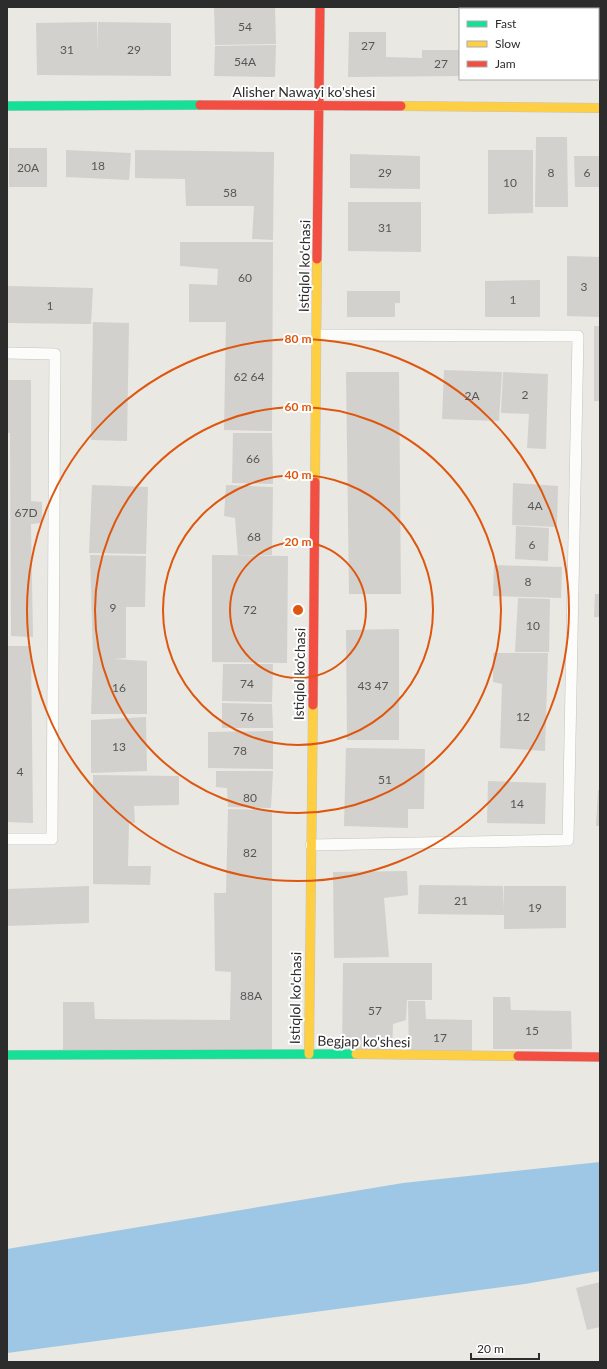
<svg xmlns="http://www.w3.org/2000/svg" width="607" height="1369" font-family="Lato,sans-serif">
  <rect width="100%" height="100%" fill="#e9e8e3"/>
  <path fill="#9dc7e4" d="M 600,1162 L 600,1271 L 525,1284 L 7,1353 L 7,1249 L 403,1183 Z"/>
  <path fill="#d2d1cd" d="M 214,7 L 275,7 L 276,44 L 215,45 Z
    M 97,22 L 97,51 L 98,22 L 171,23 L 171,76 L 37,75 L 36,23 Z
    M 349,32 L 386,32 L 386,57 L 422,58 L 422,50 L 460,50 L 460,76 L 348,77 Z
    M 598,43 L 600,43 L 600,76 L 598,76 Z
    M 276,45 L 275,77 L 214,76 L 215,46 Z
    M 536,137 L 567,137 L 568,207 L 535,207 Z
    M 9,148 L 47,148 L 47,187 L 9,187 Z
    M 66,150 L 131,153 L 129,180 L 66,177 Z
    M 135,150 L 274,152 L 273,240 L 252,239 L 254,206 L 186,206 L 185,179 L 135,178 Z
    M 488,150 L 533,150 L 533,213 L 488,214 Z
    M 350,154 L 420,156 L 420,189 L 350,188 Z
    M 574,156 L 600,156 L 600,187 L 575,187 Z
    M 348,202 L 421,202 L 421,252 L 348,251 Z
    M 180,242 L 273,242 L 272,431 L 224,430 L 226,322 L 189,322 L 189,284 L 217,285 L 218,269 L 180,266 Z
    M 567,256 L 600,257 L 600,317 L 567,316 Z
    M 540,280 L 540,317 L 485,317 L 485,281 Z
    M 8,286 L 93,288 L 91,324 L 8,323 Z
    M 347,291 L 400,291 L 400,303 L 395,303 L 395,317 L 347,317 Z
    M 93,322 L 129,323 L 127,441 L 91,440 Z
    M 594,326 L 600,326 L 600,401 L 594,401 Z
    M 444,370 L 502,372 L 499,421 L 442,419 Z
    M 346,372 L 399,372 L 401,594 L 349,594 Z
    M 503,372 L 548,374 L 546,449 L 527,448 L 529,414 L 501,413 Z
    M 7,380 L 31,380 L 31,501 L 42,502 L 42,523 L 31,524 L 33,637 L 11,636 L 10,433 L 7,433 Z
    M 233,433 L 272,433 L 273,484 L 232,483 Z
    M 513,483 L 558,486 L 557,527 L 512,525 Z
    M 92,485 L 148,487 L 146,554 L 89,553 Z
    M 226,485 L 273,487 L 272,555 L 238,555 L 235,518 L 224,516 Z
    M 516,526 L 549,528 L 548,561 L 515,559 Z
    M 90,555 L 146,556 L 145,607 L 126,607 L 126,658 L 114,659 L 147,661 L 147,714 L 91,714 L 93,658 Z
    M 212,555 L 288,556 L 287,663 L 212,662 Z
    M 494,565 L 562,567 L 561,598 L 493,596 Z
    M 595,594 L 600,594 L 600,617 L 594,617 Z
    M 518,598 L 550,599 L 549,652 L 515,652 Z
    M 399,629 L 399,740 L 347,740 L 346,630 Z
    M 7,646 L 31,646 L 33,823 L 7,822 Z
    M 493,653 L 548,653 L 545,751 L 500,748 L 502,684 L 493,682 Z
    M 223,664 L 273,664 L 272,702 L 222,701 Z
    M 222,703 L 272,704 L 273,728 L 222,728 Z
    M 146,717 L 147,771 L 91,773 L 91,720 Z
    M 273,731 L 273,769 L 208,768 L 208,732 Z
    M 346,748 L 425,749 L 424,809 L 408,809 L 408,828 L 344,826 Z
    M 216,771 L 273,771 L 271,808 L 228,807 L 227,788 L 216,787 Z
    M 93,775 L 179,776 L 179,805 L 134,806 L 135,823 L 129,823 L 128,866 L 151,866 L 150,885 L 93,884 Z
    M 488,781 L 546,783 L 545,824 L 487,823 Z
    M 598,790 L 600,790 L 600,826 L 596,826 Z
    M 228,809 L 272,810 L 272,1050 L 63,1052 L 63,1002 L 94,1002 L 95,1019 L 230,1020 L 231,972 L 215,971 L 214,893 L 226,893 Z
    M 407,871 L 408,895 L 384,898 L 389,957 L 334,958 L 333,872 Z
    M 419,885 L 503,886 L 504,912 L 504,886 L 566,886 L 566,928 L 504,929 L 504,915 L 418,914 Z
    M 89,886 L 89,923 L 7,926 L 7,889 Z
    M 343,963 L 432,963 L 432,1000 L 407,1000 L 406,1020 L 393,1024 L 392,1052 L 342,1052 Z
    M 493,997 L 510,997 L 511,1010 L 571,1011 L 572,1049 L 493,1049 Z
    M 408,1001 L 425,1001 L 426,1019 L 472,1020 L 472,1054 L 409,1053 Z
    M 600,1282 L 600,1327 L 587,1330 L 576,1288 Z"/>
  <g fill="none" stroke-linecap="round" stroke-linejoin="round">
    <g stroke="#c4c3c2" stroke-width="12">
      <path id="lane" d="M 7,353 L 55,354 L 52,839 L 7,839
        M 311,845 L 568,840 L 578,336 L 317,335"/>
    </g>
    <g stroke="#c4c3c2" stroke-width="10">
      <path id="fast" d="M 7,106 L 200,105
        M 7,1055 L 356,1054"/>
    </g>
    <g stroke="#c4c3c2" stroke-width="10">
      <path id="slow" d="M 401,106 L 600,108
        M 315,482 L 317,259
        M 309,1054 L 313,705
        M 356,1054 L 518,1056"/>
    </g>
    <g stroke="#c4c3c2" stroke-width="10">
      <path id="jam" d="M 200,105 L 401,106
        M 317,259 L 320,7
        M 313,705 L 315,482
        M 518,1056 L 600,1057"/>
    </g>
    <use href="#lane" stroke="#fcfcfb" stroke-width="11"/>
    <use href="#fast" stroke="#16e098" stroke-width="9"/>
    <use href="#slow" stroke="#ffcf43" stroke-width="9"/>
    <use href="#jam" stroke="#f24e42" stroke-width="9"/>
  </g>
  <g fill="none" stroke="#df570e" stroke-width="2">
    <circle cx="298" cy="610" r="68"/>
    <circle cx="298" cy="610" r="135"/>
    <circle cx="298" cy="610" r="203"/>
    <circle cx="298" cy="610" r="271"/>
  </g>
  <g text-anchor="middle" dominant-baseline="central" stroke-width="4" stroke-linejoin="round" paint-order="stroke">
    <g font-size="12" fill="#565655">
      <text x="245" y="26">54</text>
      <text x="368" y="45">27</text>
      <text x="67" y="49">31</text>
      <text x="134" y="49">29</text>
      <text x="245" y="61">54A</text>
      <text x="441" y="63">27</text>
      <text x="98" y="165">18</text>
      <text x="28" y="167">20A</text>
      <text x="385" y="172">29</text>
      <text x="551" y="172">8</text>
      <text x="587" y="172">6</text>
      <text x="510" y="182">10</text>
      <text x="230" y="192">58</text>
      <text x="385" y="227">31</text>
      <text x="245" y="277">60</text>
      <text x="584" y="286">3</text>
      <text x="513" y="299">1</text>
      <text x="50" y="305">1</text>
      <text x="249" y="376">62 64</text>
      <text x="525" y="394">2</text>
      <text x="472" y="395">2A</text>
      <text x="253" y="458">66</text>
      <text x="535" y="505">4A</text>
      <text x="26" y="512">67D</text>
      <text x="254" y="536">68</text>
      <text x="532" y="544">6</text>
      <text x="528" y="581">8</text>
      <text x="113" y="607">9</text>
      <text x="250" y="609">72</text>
      <text x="533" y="625">10</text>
      <text x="247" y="683">74</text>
      <text x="373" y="685">43 47</text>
      <text x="119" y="687">16</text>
      <text x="247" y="716">76</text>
      <text x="523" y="716">12</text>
      <text x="119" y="746">13</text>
      <text x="240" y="750">78</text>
      <text x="20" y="771">4</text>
      <text x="385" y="779">51</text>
      <text x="250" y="797">80</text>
      <text x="517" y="803">14</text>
      <text x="250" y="852">82</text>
      <text x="461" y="900">21</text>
      <text x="535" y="907">19</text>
      <text x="251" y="995">88A</text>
      <text x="375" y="1010">57</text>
      <text x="532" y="1030">15</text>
      <text x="440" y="1037">17</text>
    </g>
    <g font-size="14" fill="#2c2c2c" stroke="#fff">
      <text x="304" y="91">Alisher Nawayi ko'shesi</text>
      <text transform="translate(304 266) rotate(-89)">Istiqlol ko'chasi</text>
      <text transform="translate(299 674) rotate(-89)">Istiqlol ko'chasi</text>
      <text transform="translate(295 998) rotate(-89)">Istiqlol ko'chasi</text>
      <text transform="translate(364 1041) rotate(1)">Begjap ko'shesi</text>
    </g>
  </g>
  <circle cx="298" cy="610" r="6" fill="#df570e" stroke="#fff" stroke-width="2"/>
  <g font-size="12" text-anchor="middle" font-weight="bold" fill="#df570e" stroke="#fff" stroke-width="4" stroke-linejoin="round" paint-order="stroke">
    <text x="298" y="343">80 m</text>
    <text x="298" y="411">60 m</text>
    <text x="298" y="479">40 m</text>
    <text x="298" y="546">20 m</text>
  </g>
  <rect width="607" height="1369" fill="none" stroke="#2c2c2c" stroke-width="16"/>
  <rect x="459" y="8" width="140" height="72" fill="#ffffff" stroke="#ababab"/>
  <rect x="467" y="21" width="20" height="6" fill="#16e098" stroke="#ababab"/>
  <text x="495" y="28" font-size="12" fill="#2c2c2c">Fast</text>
  <rect x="467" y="41" width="20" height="6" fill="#ffcf43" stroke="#ababab"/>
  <text x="495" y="48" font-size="12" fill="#2c2c2c">Slow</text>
  <rect x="467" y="61" width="20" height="6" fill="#f24e42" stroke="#ababab"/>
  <text x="495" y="68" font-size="12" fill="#2c2c2c">Jam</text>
  <path d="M471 1353v6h68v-6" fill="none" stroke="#2c2c2c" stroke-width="2"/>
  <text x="477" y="1353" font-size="12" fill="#2c2c2c" stroke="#ffffff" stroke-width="3" paint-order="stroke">20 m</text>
</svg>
